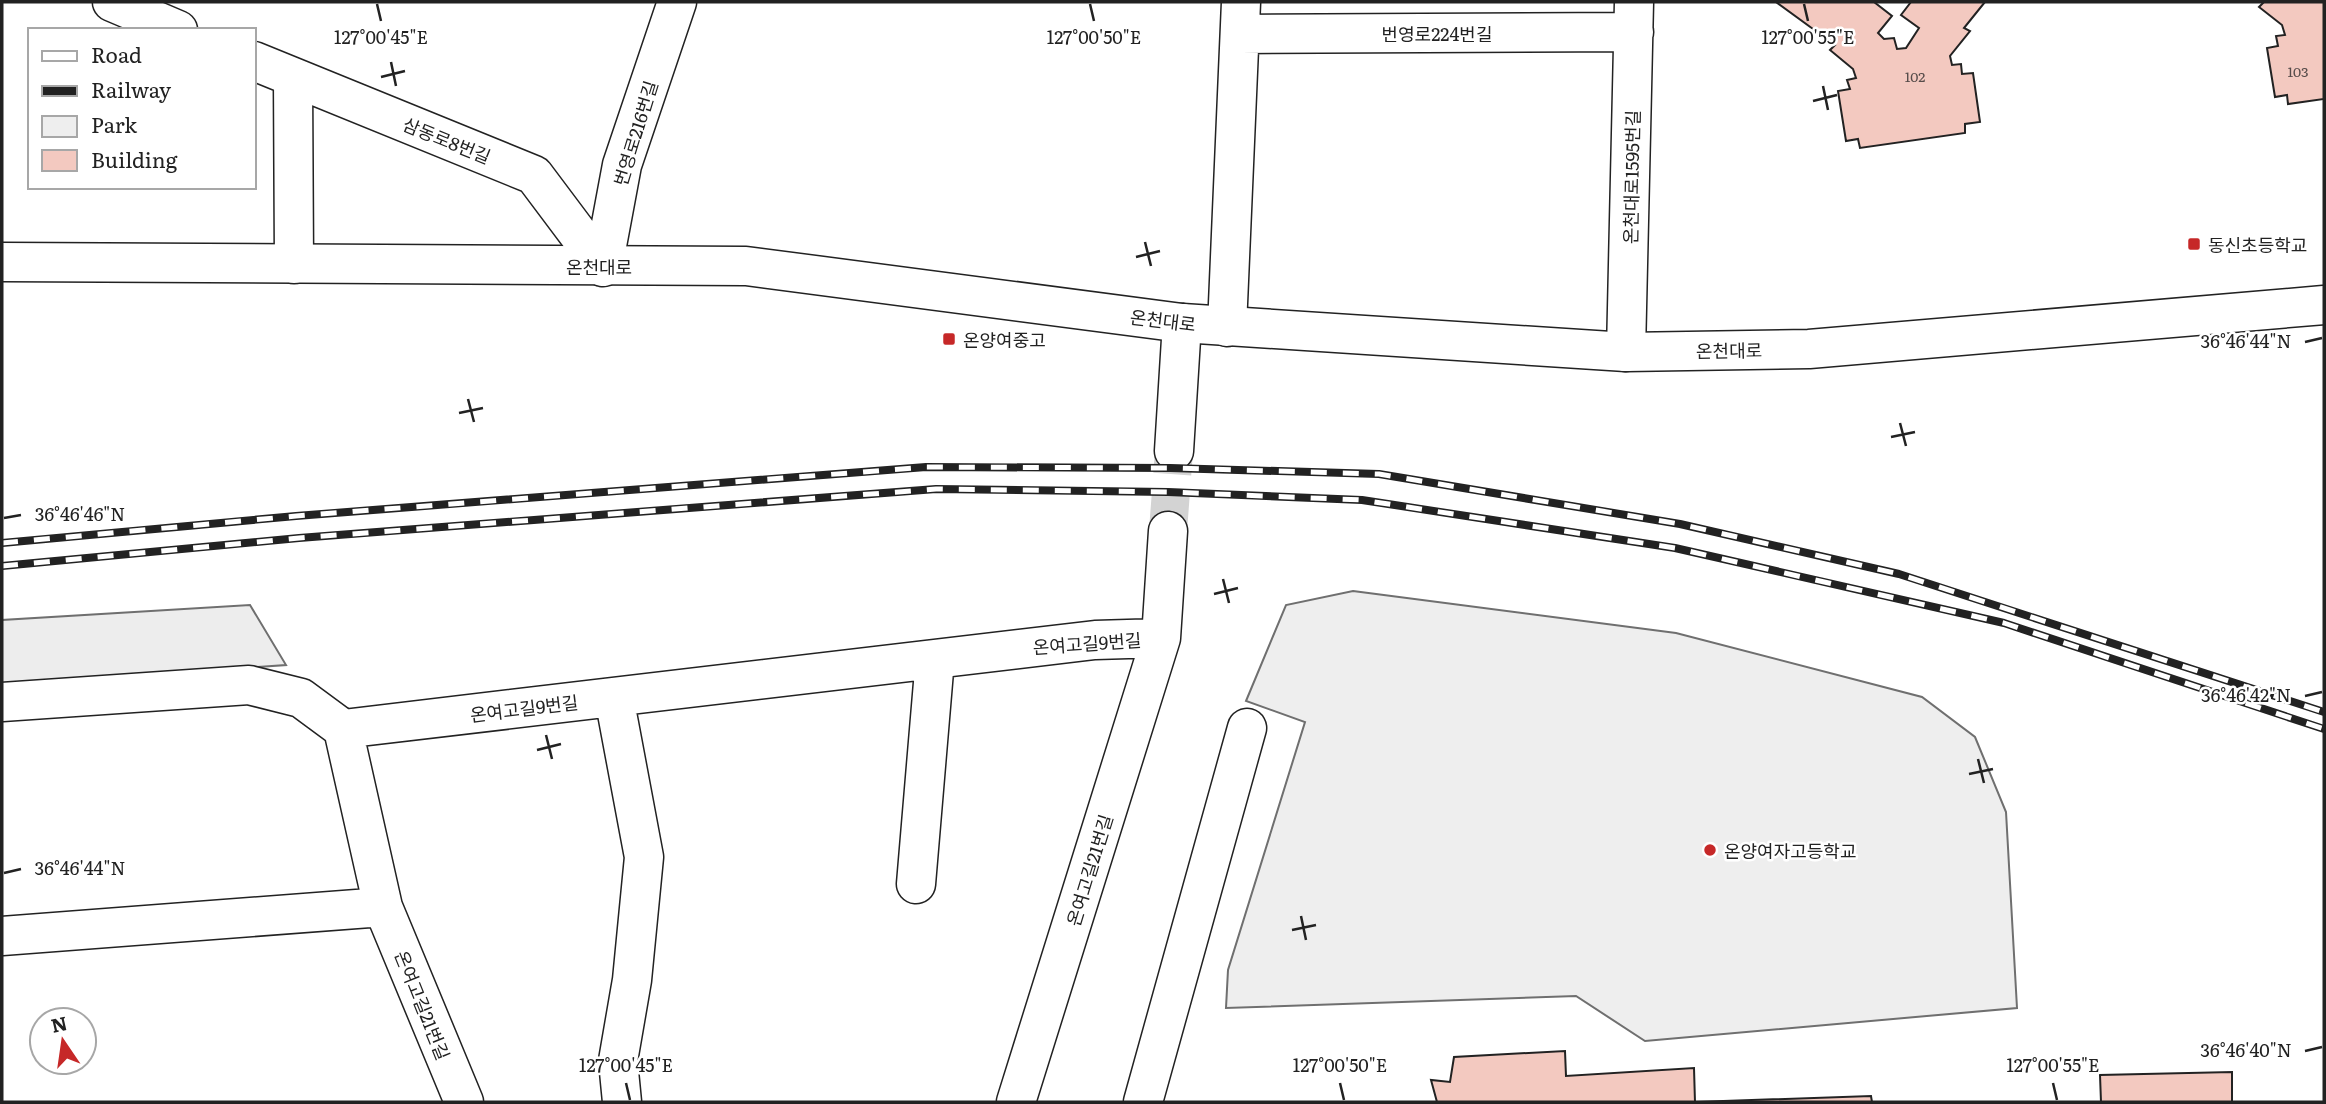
<svg xmlns="http://www.w3.org/2000/svg" width="2326" height="1104" font-family="Literata,'Noto Sans KR',serif">
  <rect width="100%" height="100%" fill="#fff"/>
  <path fill="#eee" stroke="#6f6f6f" stroke-width="2" d="M 1353,591 L 1676,633 L 1922,697 L 1975,737 L 2006,812 L 2017,1008 L 1645,1041 L 1576,996 L 1226,1008 L 1228,970 L 1305,722 L 1246,701 L 1286,605 Z"/>
  <path fill="#ededed" stroke="#6f6f6f" stroke-width="2" d="M 250,605 L 286,665 L 2,686 L 2,620 Z"/>
  <path fill="#f3c9c0" stroke="#222" stroke-width="2" d="M 1776,2 L 1874,2 L 1892,16 L 1878,33 L 1884,39 L 1894,38 L 1897,49 L 1906,48 L 1919,28 L 1901,15 L 1911,2 L 1985,2 L 1964,28 L 1970,31 L 1950,56 L 1952,65 L 1961,64 L 1962,74 L 1973,73 L 1980,122 L 1965,124 L 1965,133 L 1860,148 L 1858,139 L 1846,141 L 1838,91 L 1850,89 L 1847,80 L 1856,78 L 1853,69 L 1830,50 L 1835,45 Z
    M 2264,2 L 2324,2 L 2324,99 L 2288,104 L 2287,95 L 2275,97 L 2267,48 L 2278,46 L 2276,36 L 2285,35 L 2282,25 L 2259,7 Z
    M 1565,1051 L 1566,1076 L 1694,1068 L 1695,1102 L 1871,1096 L 1872,1102 L 1437,1102 L 1431,1080 L 1450,1082 L 1454,1057 Z
    M 2232,1072 L 2232,1102 L 2101,1102 L 2100,1075 Z"/>
  <g fill="none" stroke-linecap="round" stroke-linejoin="round">
    <path stroke="#d3d3d3" stroke-width="38" stroke-dasharray="38 19" stroke-linecap="butt" d="M 1168,531 L 1174,451"/>
    <g stroke="#222" stroke-width="41">
      <path id="minor" d="M 112,2 L 178,30
        M 1241,34 L 1634,32
        M 254,61 L 534,175 L 603,267
        M 293,78 L 294,264
        M 603,267 L 622,165 L 677,2
        M 1227,327 L 1241,2
        M 1626,352 L 1634,2
        M 1174,451 L 1182,323
        M 614,697 L 644,857 L 632,980 L 618,1061 L 622,1102
        M 2,702 L 249,685 L 301,698 L 343,729
        M 916,884 L 935,659
        M 383,907 L 464,1102
        M 2,936 L 383,907 L 343,729 L 1095,640 L 1161,638
        M 1016,1102 L 1161,638 L 1168,531
        M 1143,1102 L 1247,728"/>
    </g>
    <g stroke="#222" stroke-width="41">
      <path id="major" d="M 2,262 L 746,266 L 1182,323 L 1626,352 L 1809,349 L 2324,305"/>
    </g>
    <use href="#minor" stroke="#fff" stroke-width="38"/>
    <use href="#major" stroke="#fff" stroke-width="38"/>
    <g stroke="#222" stroke-width="8">
      <path id="rail" d="M 2,543 L 296,516 L 926,467 L 1170,468 L 1379,474 L 1680,524 L 1899,574 L 2324,712
        M 2,566 L 299,538 L 936,489 L 1168,492 L 1362,500 L 1675,548 L 2004,623 L 2324,729"/>
    </g>
    <use href="#rail" stroke="#fff" stroke-width="5" stroke-dasharray="16" stroke-linecap="butt"/>
  </g>
  <path fill="none" stroke="#222" stroke-width="2.5" d="M 377,4 L 381,21M 1090,4 L 1094,21M 1804,4 L 1808,21M 391,62 L 396,86M 381,77 L 405,71M 1823,86 L 1828,110M 1813,101 L 1837,95M 1145,242 L 1151,266M 1136,257 L 1160,251M 2305,342 L 2322,338M 468,399 L 474,422M 459,413 L 483,408M 1900,423 L 1906,446M 1891,437 L 1915,432M 4,518 L 21,515M 1223,579 L 1229,603M 1214,594 L 1238,588M 2305,696 L 2322,692M 546,735 L 552,759M 537,750 L 561,744M 1978,759 L 1984,783M 1969,774 L 1993,769M 4,873 L 21,869M 1301,916 L 1306,940M 1292,930 L 1316,925M 2305,1051 L 2322,1047M 626,1083 L 630,1100M 1340,1083 L 1344,1100M 2053,1083 L 2057,1100"/>
  <g fill="#c62828" stroke="#fff" stroke-width="2.5">
    <rect x="2187" y="237" width="14" height="14" rx="3.5"/>
    <rect x="942" y="332" width="14" height="14" rx="3.5"/>
    <circle cx="1710" cy="850" r="7"/>
  </g>
  <g text-anchor="middle" dominant-baseline="central" stroke-width="5" stroke-linejoin="round" paint-order="stroke">
    <g font-size="14" fill="#564c4a">
      <text x="2298" y="71">103</text>
      <text x="1915" y="76">102</text>
    </g>
    <g font-size="18" fill="#222" stroke="#fff">
      <text x="1437" y="33">번영로224번길</text>
      <text transform="translate(635 133) rotate(-73)">번영로216번길</text>
      <text transform="translate(447 140) rotate(22)">삼동로8번길</text>
      <text transform="translate(1631 177) rotate(-89)">온천대로1595번길</text>
      <text x="599" y="266">온천대로</text>
      <text transform="translate(1163 320) rotate(7)">온천대로</text>
      <text transform="translate(1729 350) rotate(-1)">온천대로</text>
      <text transform="translate(1087 643) rotate(-4)">온여고길9번길</text>
      <text transform="translate(524 708) rotate(-7)">온여고길9번길</text>
      <text transform="translate(1089 870) rotate(-73)">온여고길21번길</text>
      <text transform="translate(423 1005) rotate(68)">온여고길21번길</text>
    </g>
    <g font-size="18" fill="#222" stroke="#fff" text-anchor="start">
      <text x="2208" y="244">동신초등학교</text>
      <text x="963" y="339">온양여중고</text>
      <text x="1724" y="850">온양여자고등학교</text>
    </g>
  </g>
  <g font-size="18" text-anchor="middle" fill="#222" stroke="#fff" stroke-width="5" stroke-linejoin="round" paint-order="stroke">
    <text x="381" y="44">127°00'45"E</text>
    <text x="1094" y="44">127°00'50"E</text>
    <text x="1808" y="44">127°00'55"E</text>
    <text x="2246" y="348">36°46'44"N</text>
    <text x="80" y="521">36°46'46"N</text>
    <text x="2246" y="702">36°46'42"N</text>
    <text x="80" y="875">36°46'44"N</text>
    <text x="2246" y="1057">36°46'40"N</text>
    <text x="626" y="1072">127°00'45"E</text>
    <text x="1340" y="1072">127°00'50"E</text>
    <text x="2053" y="1072">127°00'55"E</text>
  </g>
  <rect width="2326" height="1104" fill="none" stroke="#222222" stroke-width="7"/>
  <rect x="28" y="28" width="228" height="161" fill="#ffffff" stroke="#a7a7a7" stroke-width="2"/>
  <rect x="42" y="51" width="35" height="10" fill="#ffffff" stroke="#a7a7a7" stroke-width="2"/>
  <text x="91" y="63" font-size="21" fill="#222222">Road</text>
  <rect x="42" y="86" width="35" height="10" fill="#222222" stroke="#a7a7a7" stroke-width="2"/>
  <text x="91" y="98" font-size="21" fill="#222222">Railway</text>
  <rect x="42" y="116" width="35" height="21" fill="#eeeeee" stroke="#a7a7a7" stroke-width="2"/>
  <text x="91" y="133" font-size="21" fill="#222222">Park</text>
  <rect x="42" y="150" width="35" height="21" fill="#f3c9c0" stroke="#a7a7a7" stroke-width="2"/>
  <text x="91" y="168" font-size="21" fill="#222222">Building</text>
  <g transform="translate(63 1041) rotate(347)"><circle r="33" fill="#ffffff" stroke="#a7a7a7" stroke-width="2"/>
  <path d="M0-5L12 26L0 18L-12 26Z" fill="#c62828"/>
  <text y="-10" font-size="19" font-weight="bold" text-anchor="middle" fill="#222222">N</text>
  </g>
</svg>
